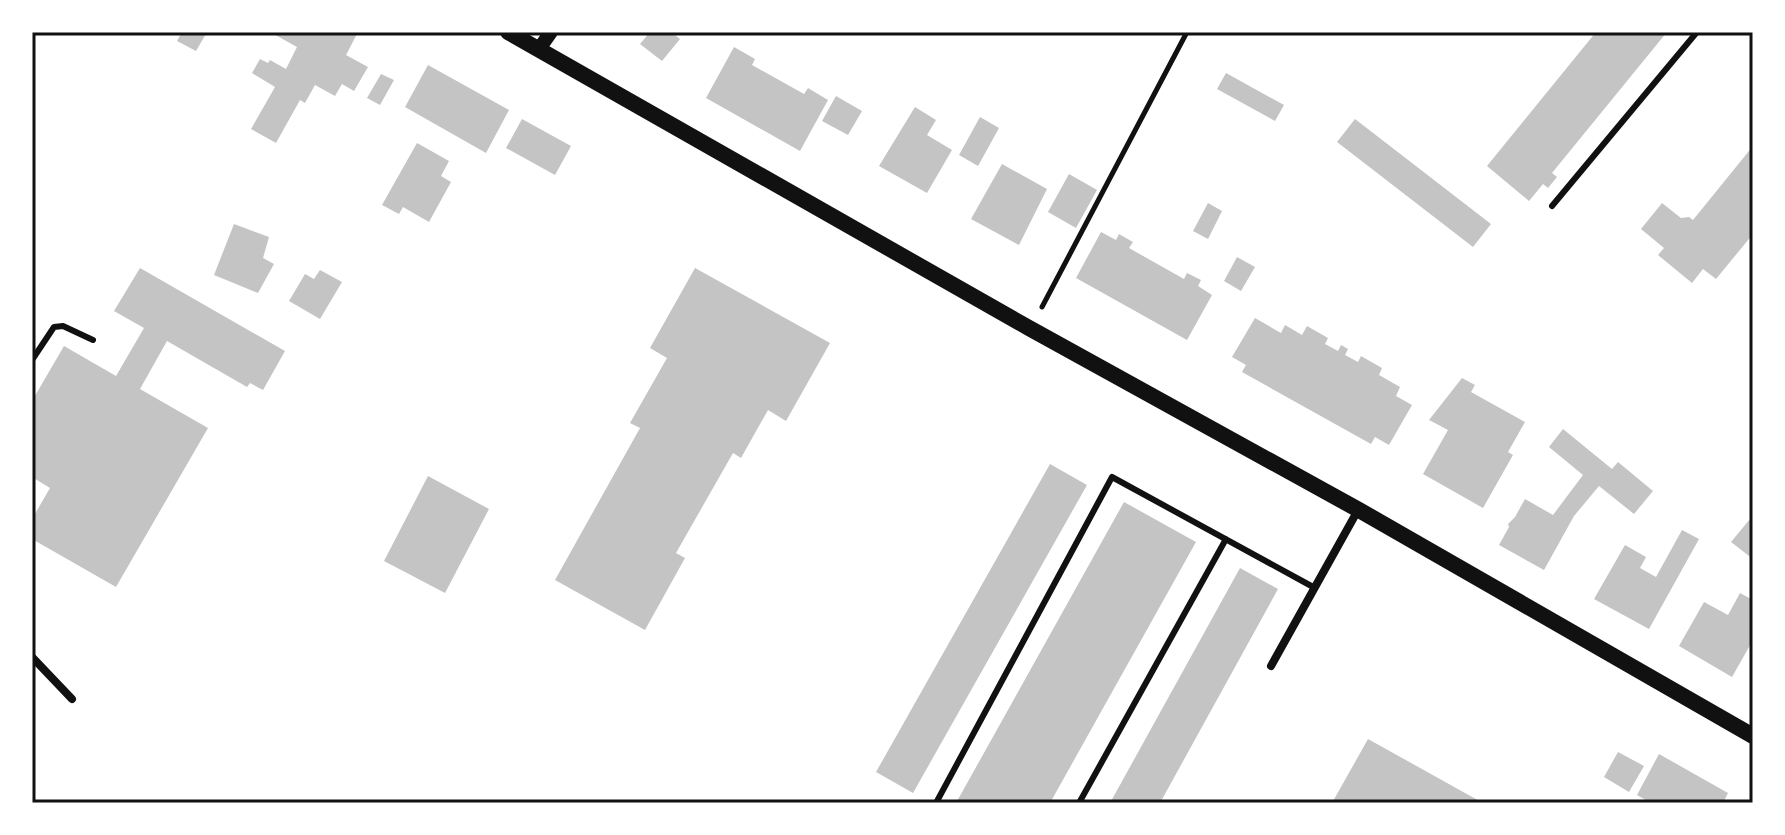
<svg xmlns="http://www.w3.org/2000/svg" width="1785" height="835" font-family="Karla,sans-serif">
  <rect width="100%" height="100%" fill="#fff"/>
  <path fill="#c4c4c4" d="M 182,32 L 207,32 L 196,51 L 177,41 Z
    M 270,32 L 358,32 L 346,55 L 368,67 L 354,91 L 342,84 L 335,96 L 315,85 L 305,103 L 300,100 L 276,143 L 251,129 L 275,87 L 252,73 L 260,59 L 268,63 L 270,60 L 286,69 L 297,47 Z
    M 650,32 L 671,32 L 680,39 L 662,61 L 640,44 Z
    M 1596,32 L 1667,32 L 1552,173 L 1557,177 L 1548,188 L 1543,184 L 1529,201 L 1487,166 Z
    M 734,47 L 755,59 L 752,65 L 804,94 L 808,88 L 828,100 L 800,151 L 706,98 Z
    M 428,65 L 509,110 L 486,153 L 405,107 Z
    M 1226,73 L 1284,105 L 1275,121 L 1217,89 Z
    M 381,74 L 394,80 L 380,105 L 367,98 Z
    M 836,96 L 862,111 L 848,135 L 822,121 Z
    M 915,107 L 936,120 L 927,135 L 952,150 L 927,193 L 879,166 Z
    M 980,117 L 999,128 L 978,166 L 959,155 Z
    M 522,119 L 571,146 L 555,175 L 506,148 Z
    M 1355,119 L 1491,224 L 1473,247 L 1337,142 Z
    M 417,143 L 449,161 L 441,176 L 451,182 L 429,222 L 403,207 L 399,214 L 382,205 Z
    M 1753,146 L 1753,234 L 1716,279 L 1703,269 L 1692,283 L 1658,255 L 1664,248 L 1641,229 L 1662,203 L 1681,218 L 1689,217 L 1693,220 Z
    M 1002,164 L 1047,189 L 1019,245 L 971,219 Z
    M 1069,174 L 1097,190 L 1076,228 L 1048,212 Z
    M 1208,203 L 1222,211 L 1208,239 L 1193,231 Z
    M 234,224 L 269,237 L 263,258 L 274,264 L 258,293 L 214,275 Z
    M 1101,232 L 1116,240 L 1119,234 L 1133,242 L 1129,248 L 1184,279 L 1187,273 L 1201,280 L 1198,286 L 1212,295 L 1187,340 L 1076,278 Z
    M 1237,257 L 1255,267 L 1241,291 L 1224,281 Z
    M 140,268 L 285,351 L 263,390 L 250,383 L 247,387 L 167,341 L 140,389 L 208,428 L 116,587 L 32,539 L 32,519 L 50,488 L 32,477 L 32,401 L 64,346 L 116,376 L 144,328 L 114,311 Z
    M 695,268 L 830,343 L 786,421 L 768,410 L 741,458 L 733,453 L 676,553 L 685,558 L 645,630 L 555,580 L 640,428 L 630,423 L 667,358 L 650,348 Z
    M 320,270 L 342,282 L 320,319 L 289,301 L 305,274 L 314,279 Z
    M 1255,318 L 1281,333 L 1285,325 L 1302,335 L 1307,326 L 1328,338 L 1325,344 L 1338,351 L 1341,345 L 1348,349 L 1345,355 L 1358,362 L 1361,356 L 1382,368 L 1379,375 L 1400,387 L 1396,396 L 1412,405 L 1389,445 L 1375,437 L 1371,444 L 1242,372 L 1246,365 L 1232,357 Z
    M 1462,378 L 1475,385 L 1471,392 L 1525,422 L 1508,452 L 1513,455 L 1483,508 L 1423,474 L 1448,430 L 1429,420 Z
    M 1563,429 L 1612,469 L 1618,462 L 1653,491 L 1634,514 L 1599,486 L 1574,516 L 1544,570 L 1499,545 L 1509,527 L 1508,524 L 1515,517 L 1525,499 L 1553,515 L 1583,475 L 1549,447 Z
    M 1050,464 L 1087,485 L 913,793 L 876,772 Z
    M 428,476 L 489,509 L 445,593 L 384,561 Z
    M 1124,502 L 1196,542 L 1050,803 L 956,803 Z
    M 1750,519 L 1753,521 L 1753,559 L 1731,542 Z
    M 1682,530 L 1699,539 L 1649,629 L 1594,599 L 1625,545 L 1646,557 L 1640,568 L 1656,577 Z
    M 1240,568 L 1278,589 L 1160,803 L 1110,803 Z
    M 1740,593 L 1753,600 L 1753,640 L 1732,677 L 1679,646 L 1704,602 L 1728,615 Z
    M 1368,739 L 1483,803 L 1332,803 Z
    M 1618,752 L 1644,766 L 1629,792 L 1604,777 Z
    M 1659,754 L 1728,793 L 1723,803 L 1651,803 L 1637,795 Z"/>
  <g fill="none" stroke-linecap="round" stroke-linejoin="round">
    <path stroke="#111" stroke-width="5" d="M 1042,307 L 1187,32"/>
    <path stroke="#111" stroke-width="6" d="M 1552,206 L 1697,32
      M 32,360 L 54,327 L 63,326 L 93,340
      M 936,803 L 1112,477 L 1315,588
      M 1079,803 L 1226,539"/>
    <path stroke="#111" stroke-width="8" d="M 32,657 L 72,699
      M 1271,666 L 1358,510"/>
    <path stroke="#111" stroke-width="14" d="M 539,49 L 551,32"/>
    <path stroke="#111" stroke-width="16" d="M 508,32 L 1029,328 L 1359,510 L 1753,736"/>
  </g>
  <rect width="1785" height="835" fill="none" stroke="#ffffff" stroke-width="68"/>
  <rect x="34" y="34" width="1717" height="767" fill="none" stroke="#111" stroke-width="3"/>
</svg>
